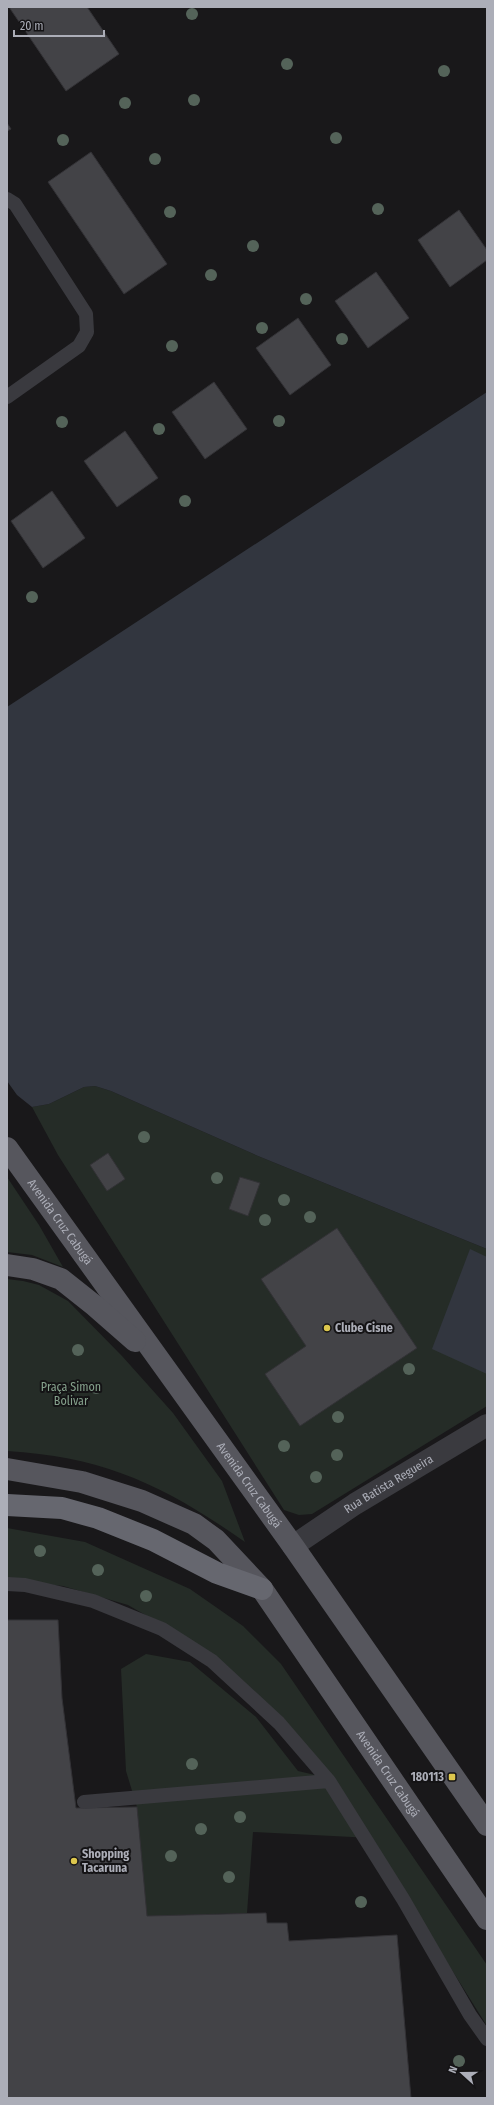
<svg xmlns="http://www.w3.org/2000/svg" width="494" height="2105" font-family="'Fira Sans Condensed',sans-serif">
  <rect width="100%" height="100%" fill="#19181a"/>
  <path fill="#252c27" d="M 95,1086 L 111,1091 L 258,1156 L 487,1249 L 487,1406 L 312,1514 L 299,1515 L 284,1510 L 58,1155 L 32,1107 L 49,1104 L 84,1087 Z
    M 7,1177 L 39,1225 L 63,1267 L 32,1255 L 7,1252 Z
    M 7,1279 L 23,1281 L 39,1285 L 68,1301 L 122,1356 L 173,1413 L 222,1481 L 245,1542 C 165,1486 106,1457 7,1451 Z
    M 7,1528 L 85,1542 L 190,1589 L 243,1626 L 281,1664 L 487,1965 L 487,2026 L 393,1876 L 372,1838 L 253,1832 L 247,1913 L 147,1916 L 137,1807 L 126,1771 L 121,1669 L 146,1654 L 190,1662 L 256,1717 L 298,1771 L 328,1778 L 206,1650 L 128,1605 L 63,1586 L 7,1580 Z"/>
  <path fill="#32363f" d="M 487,392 L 487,1249 L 258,1156 L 111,1091 L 95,1086 L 84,1087 L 49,1104 L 32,1107 L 17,1095 L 7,1081 L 7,707 Z
    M 470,1249 L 487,1257 L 487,1374 L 432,1349 Z"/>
  <path fill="#434347" stroke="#333236" d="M 9,7 L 87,7 L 119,54 L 66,91 Z
    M 7,123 L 11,129 L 7,131 Z
    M 91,152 L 167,264 L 124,294 L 48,182 Z
    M 459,210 L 487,250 L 487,260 L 450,287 L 418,240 Z
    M 376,272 L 409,318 L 368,348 L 335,301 Z
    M 298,318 L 331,365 L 290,395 L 256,348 Z
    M 214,382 L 247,429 L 205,459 L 172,412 Z
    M 125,431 L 158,478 L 117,507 L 84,461 Z
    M 52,491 L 85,538 L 43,568 L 11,521 Z
    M 108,1153 L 125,1179 L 107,1191 L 90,1165 Z
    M 240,1177 L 260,1183 L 248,1216 L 229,1209 Z
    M 337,1228 L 417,1348 L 300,1426 L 265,1374 L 306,1346 L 261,1279 Z
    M 7,1620 L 58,1620 L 62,1698 L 76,1808 L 137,1807 L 147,1916 L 266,1913 L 267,1923 L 287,1923 L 289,1941 L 397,1935 L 411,2098 L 7,2098 Z"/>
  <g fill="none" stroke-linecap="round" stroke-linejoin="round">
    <path stroke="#3a3a3f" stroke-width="14" d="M 7,199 L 15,204 L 86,314 L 87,332 L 79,346 L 7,397
      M 7,1584 L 25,1585 L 93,1601 L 162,1629 L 212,1661 L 279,1723 L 329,1781 L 403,1899 L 470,2015 L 487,2039
      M 84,1802 L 329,1781"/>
    <path stroke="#3a3a3f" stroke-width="22" id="s1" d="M 293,1546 L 355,1504 L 487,1425"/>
    <g stroke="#56565d" stroke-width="22">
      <path id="s2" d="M 7,1148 L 293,1546 L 487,1825"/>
      <path d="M 7,1265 L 33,1269 L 61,1279 L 95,1306 L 135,1341"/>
      <path id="s3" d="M 7,1469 L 82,1482 L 142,1501 L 194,1524 L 216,1540 L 262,1589 L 487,1919"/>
    </g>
    <path stroke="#66676f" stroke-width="22" d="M 7,1505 L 62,1508 L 98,1518 L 153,1540 L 217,1573 L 262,1589"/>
  </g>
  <g fill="#546359">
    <circle cx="192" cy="14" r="6"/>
    <circle cx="287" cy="64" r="6"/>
    <circle cx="444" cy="71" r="6"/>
    <circle cx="194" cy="100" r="6"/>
    <circle cx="125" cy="103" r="6"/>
    <circle cx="336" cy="138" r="6"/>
    <circle cx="63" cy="140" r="6"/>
    <circle cx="155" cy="159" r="6"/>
    <circle cx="378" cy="209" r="6"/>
    <circle cx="170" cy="212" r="6"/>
    <circle cx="253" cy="246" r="6"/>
    <circle cx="211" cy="275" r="6"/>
    <circle cx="306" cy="299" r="6"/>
    <circle cx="262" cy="328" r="6"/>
    <circle cx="342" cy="339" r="6"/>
    <circle cx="172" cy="346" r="6"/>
    <circle cx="279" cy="421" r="6"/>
    <circle cx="62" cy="422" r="6"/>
    <circle cx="159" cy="429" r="6"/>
    <circle cx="185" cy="501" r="6"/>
    <circle cx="32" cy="597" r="6"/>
    <circle cx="144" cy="1137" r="6"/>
    <circle cx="217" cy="1178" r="6"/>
    <circle cx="284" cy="1200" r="6"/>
    <circle cx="310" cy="1217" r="6"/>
    <circle cx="265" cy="1220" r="6"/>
    <circle cx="78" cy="1350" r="6"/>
    <circle cx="409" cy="1369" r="6"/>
    <circle cx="96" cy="1388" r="6"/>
    <circle cx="338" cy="1417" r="6"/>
    <circle cx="284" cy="1446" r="6"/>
    <circle cx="337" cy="1455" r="6"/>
    <circle cx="316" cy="1477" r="6"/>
    <circle cx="40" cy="1551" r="6"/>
    <circle cx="98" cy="1570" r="6"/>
    <circle cx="146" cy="1596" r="6"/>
    <circle cx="192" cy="1764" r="6"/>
    <circle cx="240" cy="1817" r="6"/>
    <circle cx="201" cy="1829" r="6"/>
    <circle cx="171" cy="1856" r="6"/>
    <circle cx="229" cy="1877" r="6"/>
    <circle cx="361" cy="1902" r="6"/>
    <circle cx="459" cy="2061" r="6"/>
  </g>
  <g fill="#ddc74d" stroke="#141315" stroke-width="1.5">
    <circle cx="327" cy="1328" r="4"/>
    <rect x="448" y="1773" width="8" height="8" rx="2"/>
    <circle cx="74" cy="1861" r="4"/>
  </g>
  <g text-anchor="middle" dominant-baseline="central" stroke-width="4" stroke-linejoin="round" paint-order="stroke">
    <g font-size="12" fill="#acaeb8" stroke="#141315">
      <text stroke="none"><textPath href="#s2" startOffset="91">Avenida Cruz Cabugá</textPath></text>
      <text stroke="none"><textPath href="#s1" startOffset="114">Rua Batista Regueira</textPath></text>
      <text stroke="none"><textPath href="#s2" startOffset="415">Avenida Cruz Cabugá</textPath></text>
      <text stroke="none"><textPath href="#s3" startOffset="514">Avenida Cruz Cabugá</textPath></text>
    </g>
    <g font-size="12" font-weight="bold" fill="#acaeb8" stroke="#141315" text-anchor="start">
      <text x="335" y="1328">Clube Cisne</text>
      <text x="444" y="1777" text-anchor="end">180113</text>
      <text x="82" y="1854">Shopping<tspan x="82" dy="14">Tacaruna</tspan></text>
    </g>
    <g font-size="12" fill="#85a18c" stroke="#141315">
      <text x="71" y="1387">Praça Simon<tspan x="71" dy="14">Bolivar</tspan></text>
    </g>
  </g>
  <rect width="494" height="2105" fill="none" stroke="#acaeb8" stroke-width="16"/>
  <g transform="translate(462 2073) rotate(291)" stroke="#141315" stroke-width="3" paint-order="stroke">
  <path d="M0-3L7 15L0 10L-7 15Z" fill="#acaeb8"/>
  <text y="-6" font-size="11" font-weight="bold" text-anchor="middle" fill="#acaeb8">N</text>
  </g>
  <path d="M14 30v6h90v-6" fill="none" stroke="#acaeb8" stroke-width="2"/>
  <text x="20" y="30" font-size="12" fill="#acaeb8" stroke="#141315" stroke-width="3" paint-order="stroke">20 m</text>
</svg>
